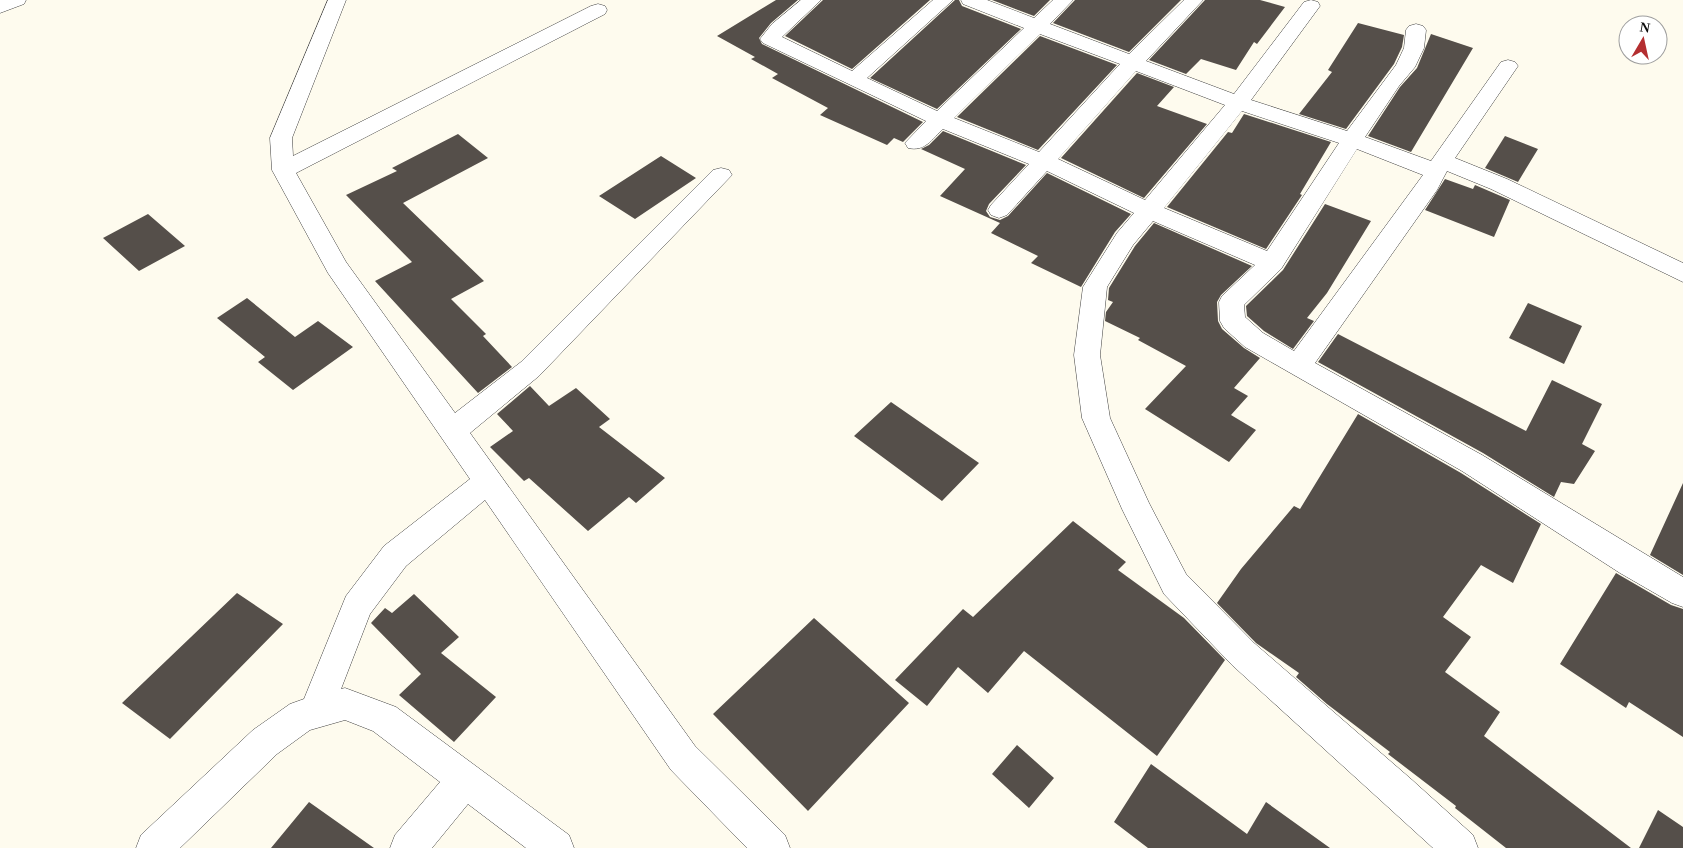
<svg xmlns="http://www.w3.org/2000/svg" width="1683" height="848" font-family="Georgia,serif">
  <rect width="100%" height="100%" fill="#fefbee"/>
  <path fill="#554f4a" d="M 776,0 L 798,0 L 771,23 L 759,38 L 762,44 L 923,122 L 903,142 L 894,138 L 887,145 L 820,115 L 828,108 L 772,78 L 778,74 L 751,59 L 755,57 L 717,36 Z
    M 823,0 L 930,0 L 852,69 L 785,36 Z
    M 955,0 L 959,0 L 962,6 L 1021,29 L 937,109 L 870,78 Z
    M 992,0 L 1050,0 L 1034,16 Z
    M 1075,0 L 1181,0 L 1129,52 L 1053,23 Z
    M 1205,0 L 1260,0 L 1285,7 L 1257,44 L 1254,42 L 1236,70 L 1201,59 L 1186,74 L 1149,60 Z
    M 1358,23 L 1404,35 L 1402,47 L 1394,64 L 1346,129 L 1299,114 L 1332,72 L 1328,70 Z
    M 1431,34 L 1473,48 L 1411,152 L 1368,136 L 1400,87 L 1417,68 Z
    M 1040,36 L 1117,65 L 1038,150 L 957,117 Z
    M 1137,73 L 1174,87 L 1157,106 L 1207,124 L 1144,198 L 1061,158 Z
    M 1244,114 L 1331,142 L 1300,194 L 1302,195 L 1266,249 L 1167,207 L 1228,132 L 1232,133 Z
    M 943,131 L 1026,165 L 989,204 L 986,211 L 990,217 L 1000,220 L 1008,216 L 1047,173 L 1131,214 L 1115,232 L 1081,287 L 1031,263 L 1038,256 L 991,233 L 1000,223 L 940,196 L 965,169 L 921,149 L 929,145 Z
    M 458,134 L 488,158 L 403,203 L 484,281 L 451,299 L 486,334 L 483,336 L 512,367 L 478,393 L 375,281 L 412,262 L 346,195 L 397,171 L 392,168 Z
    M 1505,136 L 1538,149 L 1518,182 L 1485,168 Z
    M 661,156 L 696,178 L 635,219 L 599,196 Z
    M 1445,179 L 1473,189 L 1475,185 L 1510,200 L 1494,237 L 1425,210 Z
    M 1325,204 L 1371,221 L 1327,293 L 1307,318 L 1314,321 L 1293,349 L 1264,331 L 1247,316 L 1246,306 L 1283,270 Z
    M 148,214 L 185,246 L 139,271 L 103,238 Z
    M 1154,223 L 1252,266 L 1221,295 L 1217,302 L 1218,321 L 1222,329 L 1244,348 L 1260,358 L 1234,388 L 1248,396 L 1231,415 L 1256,430 L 1229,462 L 1145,409 L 1186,366 L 1138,340 L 1140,338 L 1105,321 L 1106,312 L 1113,302 L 1108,300 L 1109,288 L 1135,246 Z
    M 247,298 L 295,337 L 318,321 L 353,347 L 293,390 L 258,362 L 265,357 L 217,318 Z
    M 1528,303 L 1582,326 L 1564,364 L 1509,338 Z
    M 1338,334 L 1526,431 L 1552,380 L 1602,404 L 1582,444 L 1595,451 L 1574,484 L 1561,482 L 1554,497 L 1483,453 L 1318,362 Z
    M 530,386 L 549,406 L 576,388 L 610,419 L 599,427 L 665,478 L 636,503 L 629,497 L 588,531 L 529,478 L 524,481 L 490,447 L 513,431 L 497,414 Z
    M 891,402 L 979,463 L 942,501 L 854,436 Z
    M 1358,414 L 1461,473 L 1541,524 L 1513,583 L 1481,565 L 1443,617 L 1471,637 L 1445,672 L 1500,712 L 1484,736 L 1631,848 L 1506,848 L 1455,808 L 1456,806 L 1388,754 L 1390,752 L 1327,704 L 1296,677 L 1299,673 L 1256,643 L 1217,603 L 1241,569 L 1294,506 L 1300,509 Z
    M 1683,483 L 1683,575 L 1650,555 Z
    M 1073,521 L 1126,562 L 1118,570 L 1184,618 L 1225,660 L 1157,756 L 1024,651 L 988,693 L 958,667 L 927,706 L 895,680 L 963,609 L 973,617 Z
    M 1616,573 L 1671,605 L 1683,609 L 1683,737 L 1629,702 L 1626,708 L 1560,664 Z
    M 237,593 L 283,624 L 170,739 L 122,703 Z
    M 414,594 L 459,637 L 441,653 L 496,697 L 454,742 L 399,695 L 421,674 L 371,623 L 385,608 L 392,613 Z
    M 814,618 L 909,703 L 808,811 L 713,714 Z
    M 1017,745 L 1054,778 L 1029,808 L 992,774 Z
    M 1151,764 L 1247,834 L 1266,802 L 1330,848 L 1148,848 L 1114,822 Z
    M 309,802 L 374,848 L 271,848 Z
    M 1658,810 L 1683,827 L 1683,848 L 1639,848 Z"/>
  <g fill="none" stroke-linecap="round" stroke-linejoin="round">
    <g stroke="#404040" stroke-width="1">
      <path id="street" d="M 0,0 L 26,0 L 24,4 L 0,13 Z
        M 328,0 L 346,0 L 292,138 L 293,156 L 591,6 L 598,4 L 605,6 L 607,10 L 605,14 L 296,173 L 346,262 L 455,413 L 521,362 L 713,170 L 721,168 L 729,170 L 732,175 L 539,376 L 470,433 L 695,746 L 785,835 L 790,848 L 747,848 L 671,770 L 485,500 L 406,566 L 370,614 L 341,689 L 345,688 L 396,707 L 569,835 L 574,848 L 526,848 L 468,804 L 432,848 L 390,848 L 395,835 L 440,782 L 373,731 L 345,720 L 310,730 L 277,754 L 180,848 L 136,848 L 141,835 L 253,730 L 290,704 L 304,699 L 346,596 L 384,546 L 470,479 L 328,273 L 272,170 L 270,138 Z
        M 801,0 L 821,0 L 782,37 L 852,71 L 933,0 L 953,0 L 867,78 L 937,111 L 1024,28 L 963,4 L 961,0 L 987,0 L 1034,18 L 1053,0 L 1073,0 L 1050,24 L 1129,54 L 1184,0 L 1203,0 L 1146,61 L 1234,94 L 1304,2 L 1311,0 L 1318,2 L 1320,6 L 1251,100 L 1347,131 L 1396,65 L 1404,48 L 1406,30 L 1409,26 L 1416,24 L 1423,26 L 1426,30 L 1424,48 L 1415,67 L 1399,86 L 1365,137 L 1431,161 L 1501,62 L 1508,60 L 1515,62 L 1518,66 L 1455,158 L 1507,179 L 1683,263 L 1683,282 L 1491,189 L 1447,171 L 1437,190 L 1315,363 L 1482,455 L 1683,577 L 1683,607 L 1672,603 L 1620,573 L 1462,471 L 1245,347 L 1224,328 L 1220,321 L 1219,302 L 1222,296 L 1255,265 L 1153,221 L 1133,245 L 1107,287 L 1100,355 L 1110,418 L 1149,503 L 1186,574 L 1254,643 L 1411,779 L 1473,835 L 1478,848 L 1433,848 L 1232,665 L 1164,594 L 1122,509 L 1082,418 L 1074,355 L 1083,287 L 1117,233 L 1134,213 L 1047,171 L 1007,215 L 999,218 L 991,215 L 988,210 L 991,205 L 1029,164 L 943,129 C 932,139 925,152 908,148 L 905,143 L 926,121 L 763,43 L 760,39 L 772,24 ZM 1040,34 L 1120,64 L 1039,152 L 954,118 ZM 1136,71 L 1225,105 L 1145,200 L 1058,159 ZM 1242,111 L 1339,143 L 1267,251 L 1164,208 ZM 1357,149 L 1423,175 L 1294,351 L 1263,333 L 1245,317 L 1244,305 L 1281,269 Z"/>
    </g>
    <use href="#street" fill="#fff" fill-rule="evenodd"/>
  </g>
  <g transform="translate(1643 40) rotate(9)"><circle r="24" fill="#ffffff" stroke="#9e9e9e"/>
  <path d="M0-4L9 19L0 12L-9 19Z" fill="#b42e30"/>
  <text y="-8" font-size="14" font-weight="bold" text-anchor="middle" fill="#0d0d0d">N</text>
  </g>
</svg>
